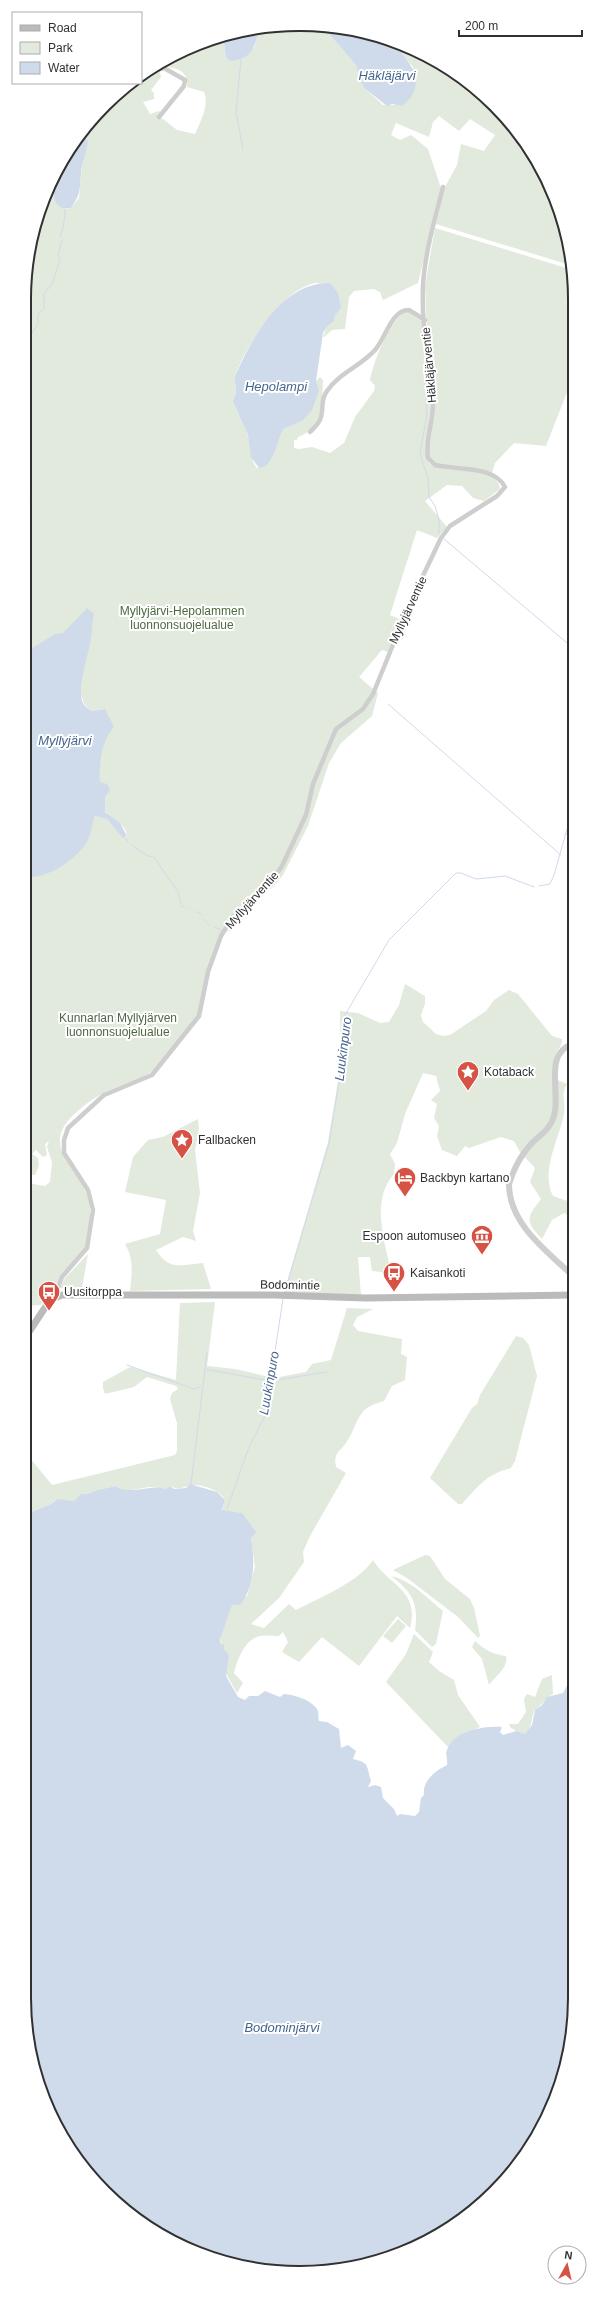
<svg xmlns="http://www.w3.org/2000/svg" width="599" height="2297" font-family="Arial,sans-serif">
  <rect width="100%" height="100%" fill="#fff"/>
  <path fill="#e2e9dd" d="M 282,25 L 322,26 L 356,65 L 359,79 L 364,88 L 383,105 L 398,105 L 413,67 L 395,45 L 422,53 L 494,105 L 547,178 L 573,266 L 436,224 L 445,187 L 457,165 L 461,144 L 484,151 L 495,135 L 470,119 L 459,131 L 439,116 L 433,122 L 429,137 L 396,123 L 391,135 L 400,140 L 411,135 L 428,149 L 441,188 L 418,283 L 383,300 L 380,292 L 374,289 L 354,291 L 349,297 L 345,329 L 332,330 L 324,337 L 323,337 L 326,328 L 332,323 L 327,283 C 322,284 319,283 315,283 C 280,291 246,345 235,376 C 233,381 237,386 236,391 C 236,394 233,397 233,400 C 233,405 246,428 248,436 C 252,447 249,458 257,468 L 267,466 L 274,454 L 283,429 C 300,416 306,423 315,400 C 318,392 318,390 316,381 L 320,377 L 323,380 C 323,387 321,412 320,418 C 317,426 305,435 298,437 L 297,440 L 294,440 L 294,448 L 299,449 L 312,447 L 330,453 L 344,443 L 355,417 L 374,391 L 375,386 L 370,380 C 373,363 390,318 407,311 L 423,322 L 427,373 L 431,402 L 426,455 C 427,459 428,463 432,465 C 445,474 486,464 499,484 L 500,489 L 484,501 L 473,498 L 462,486 L 447,485 L 425,501 L 447,527 L 437,538 L 417,530 L 390,615 L 401,620 L 388,652 L 382,650 L 359,677 L 378,693 L 372,716 L 341,743 L 329,763 L 308,826 L 283,875 L 275,885 L 248,909 L 246,905 L 235,914 L 215,951 L 200,1015 L 155,1070 C 135,1083 111,1086 92,1100 C 19,1150 94,1165 90,1216 C 90,1225 88,1241 84,1249 C 79,1261 63,1272 56,1285 L 50,1286 L 41,1305 L 25,1306 L 25,1176 L 33,1184 L 45,1186 L 50,1182 L 52,1162 L 47,1147 L 49,1141 L 45,1144 L 47,1155 L 43,1157 L 36,1150 L 32,1154 L 38,1158 L 39,1166 L 35,1175 L 31,1175 L 25,1161 L 26,872 L 27,876 L 94,820 L 95,816 L 107,819 L 126,838 L 127,836 C 126,823 112,821 106,812 C 100,804 112,791 100,782 L 99,767 L 103,709 L 91,711 L 84,704 L 63,633 L 26,652 L 26,263 L 39,211 L 51,183 L 55,201 L 65,209 L 71,208 L 79,198 L 82,167 L 88,141 L 82,132 L 93,118 L 108,103 L 113,106 L 133,83 L 141,83 L 141,76 L 160,72 L 161,77 L 151,90 L 154,93 L 154,99 L 143,102 L 150,114 L 159,111 L 160,112 L 159,118 L 163,119 L 177,130 L 195,134 C 200,122 210,105 204,92 L 187,87 C 190,67 168,65 153,68 L 178,52 L 225,34 L 223,37 L 226,57 L 254,48 L 260,28 Z
    M 435,228 L 573,270 L 573,377 L 546,446 L 514,443 L 495,463 L 492,473 L 461,466 L 435,464 L 431,460 L 429,455 L 434,411 L 428,357 L 425,286 Z
    M 405,984 L 425,996 L 425,1004 L 421,1015 L 423,1022 L 436,1034 L 443,1036 L 450,1035 L 486,1011 L 494,1000 L 509,990 L 518,994 L 552,1036 L 562,1039 C 562,1047 558,1048 556,1054 C 553,1062 553,1070 553,1078 L 567,1084 C 560,1094 566,1104 564,1114 C 559,1139 540,1172 553,1196 L 573,1203 L 573,1218 L 564,1213 L 552,1220 L 542,1239 C 525,1220 526,1219 541,1199 L 530,1182 L 535,1168 L 520,1152 L 514,1141 L 501,1137 L 469,1148 L 465,1146 L 457,1156 L 442,1150 L 437,1136 L 439,1126 L 434,1118 L 437,1104 L 431,1100 L 440,1091 L 436,1076 L 423,1073 L 405,1114 L 397,1143 L 390,1154 L 395,1164 L 394,1174 C 370,1201 385,1241 391,1273 L 372,1271 L 370,1257 L 358,1257 L 361,1296 L 284,1292 L 328,1142 L 341,1063 L 340,1011 L 358,1013 L 380,1023 L 389,1022 L 399,1005 Z
    M 198,1119 L 199,1129 L 195,1150 L 200,1193 L 193,1231 L 196,1241 L 183,1237 L 156,1250 C 169,1271 181,1265 203,1263 L 211,1289 L 130,1291 C 132,1273 134,1259 125,1244 L 160,1234 L 166,1200 L 125,1192 L 133,1157 L 148,1140 L 163,1137 Z
    M 88,1254 L 82,1288 L 60,1288 L 65,1278 Z
    M 215,1302 L 207,1366 L 235,1369 L 274,1378 L 306,1372 L 312,1364 L 331,1360 L 347,1308 L 373,1309 L 357,1317 L 353,1325 L 358,1331 L 402,1339 L 401,1354 L 407,1357 L 405,1380 L 392,1386 L 384,1401 C 355,1408 360,1422 346,1443 C 340,1452 333,1452 336,1467 L 346,1473 L 310,1536 L 303,1552 L 304,1562 L 279,1598 L 251,1624 L 264,1628 L 289,1604 L 296,1610 C 319,1598 359,1582 373,1560 C 389,1586 420,1590 410,1628 L 397,1616 L 359,1666 L 322,1637 L 299,1662 L 282,1652 L 288,1642 L 283,1632 L 279,1636 C 273,1636 266,1635 260,1636 C 245,1639 237,1660 234,1673 L 243,1683 L 237,1693 L 225,1672 L 229,1655 L 224,1649 L 225,1645 L 221,1645 C 219,1638 227,1609 233,1604 C 237,1601 243,1598 247,1596 L 255,1567 L 251,1538 L 242,1513 L 222,1511 L 225,1500 C 221,1491 204,1485 194,1485 C 186,1485 178,1492 171,1486 L 166,1489 L 150,1487 L 124,1491 L 116,1486 L 97,1490 L 74,1501 L 55,1500 L 51,1504 L 29,1513 L 25,1524 L 25,1497 L 27,1494 L 25,1491 L 25,1452 L 52,1485 L 175,1455 L 177,1451 L 177,1423 L 170,1399 L 172,1393 L 178,1389 L 176,1386 L 147,1377 L 134,1387 L 105,1394 L 103,1388 L 103,1382 L 130,1367 L 176,1380 L 180,1303 Z
    M 516,1336 L 523,1338 L 529,1345 L 537,1376 L 515,1461 L 511,1468 C 487,1474 478,1486 462,1504 L 458,1504 L 430,1478 L 472,1408 L 477,1404 L 480,1395 Z
    M 425,1555 L 430,1556 L 445,1579 L 470,1599 L 474,1608 L 480,1636 L 478,1638 L 458,1617 L 407,1578 L 393,1570 Z
    M 391,1576 C 412,1581 427,1598 443,1611 L 436,1644 L 432,1647 L 415,1630 C 419,1603 412,1592 391,1576 Z
    M 398,1619 L 406,1626 L 392,1643 L 383,1636 Z
    M 414,1634 L 433,1652 L 429,1662 L 439,1671 L 454,1680 L 458,1695 L 480,1727 L 460,1736 L 448,1747 L 386,1682 L 406,1654 Z
    M 475,1641 C 485,1650 492,1654 506,1656 C 509,1667 495,1677 489,1685 L 482,1659 L 472,1647 Z
    M 552,1675 L 553,1694 C 545,1698 542,1705 535,1710 C 530,1718 533,1733 522,1735 L 510,1727 L 509,1724 L 518,1724 L 526,1712 L 524,1699 L 527,1694 L 535,1697 L 542,1679 Z"/>
  <path fill="#cfdbea" d="M 322,26 C 340,27 378,36 394,44 C 398,46 401,52 404,56 C 418,73 422,91 402,106 L 392,104 L 387,106 L 364,88 L 359,79 L 356,65 Z
    M 260,28 C 254,47 253,59 230,61 L 226,57 L 223,37 L 225,34 Z
    M 82,132 L 88,141 C 87,150 84,158 82,166 C 79,184 83,192 71,208 C 62,210 55,206 54,196 C 54,192 52,188 52,184 C 51,173 75,142 82,132 Z
    M 330,283 L 338,293 L 341,308 L 335,315 L 334,321 L 326,328 L 323,333 L 316,381 L 319,391 L 312,410 L 303,420 L 283,429 L 274,454 L 267,466 L 259,468 L 251,457 L 248,435 L 233,402 C 233,397 236,395 236,391 C 237,386 233,380 235,376 C 252,337 282,282 330,283 Z
    M 87,608 L 94,614 C 92,623 92,631 91,639 C 89,654 75,691 84,705 C 86,707 89,709 91,711 L 105,709 L 114,727 C 101,741 99,764 100,782 L 107,784 L 110,790 L 105,797 L 105,812 L 120,823 L 127,836 L 123,838 L 107,819 L 95,816 C 92,824 91,832 88,840 C 80,857 46,881 27,876 L 26,872 L 26,652 L 55,634 L 63,633 Z
    M 190,1484 L 217,1492 L 225,1500 L 222,1510 L 242,1513 L 256,1532 L 251,1538 C 255,1561 255,1586 240,1605 L 232,1605 C 227,1617 224,1629 220,1640 L 221,1645 L 225,1644 L 224,1649 L 229,1655 L 226,1676 L 238,1697 L 245,1700 L 249,1696 L 258,1696 L 265,1691 L 280,1697 L 284,1694 C 294,1695 310,1699 317,1709 C 319,1712 318,1717 319,1721 L 327,1722 L 339,1729 L 341,1748 L 348,1745 L 356,1751 L 353,1759 C 370,1763 366,1765 371,1781 L 368,1787 L 375,1785 L 381,1787 L 383,1798 L 394,1809 L 397,1816 L 400,1814 L 415,1816 L 419,1812 L 421,1798 L 424,1795 C 422,1781 435,1771 447,1765 C 448,1759 445,1754 447,1750 C 454,1730 485,1726 502,1727 L 500,1732 L 503,1735 L 516,1731 L 525,1734 L 532,1725 L 535,1710 L 542,1705 L 547,1697 L 563,1693 L 569,1682 L 573,1680 L 573,2034 L 560,2086 L 538,2135 L 507,2179 L 467,2216 L 422,2244 L 371,2264 L 281,2272 L 228,2264 L 177,2244 L 132,2216 L 93,2179 L 45,2103 L 29,2051 L 24,1997 L 25,1524 L 29,1513 L 51,1504 L 57,1499 L 74,1501 L 81,1494 L 88,1494 L 97,1490 L 116,1486 C 127,1496 150,1484 166,1489 L 170,1486 L 174,1489 L 186,1488 Z"/>
  <g fill="none" stroke-linecap="round" stroke-linejoin="round">
    <path stroke="#cfdbea" stroke-width="1" d="M 241,60 L 236,112 L 243,150
      M 60,237 C 63,229 65,219 65,209
      M 26,342 L 38,324 L 38,314 L 44,309 L 44,294 L 52,284 L 60,261 L 58,255 L 62,240
      M 425,379 L 427,414 L 420,454 L 428,478 L 429,497 L 435,506 L 439,520 L 439,535
      M 444,539 L 573,648
      M 388,704 L 561,855
      M 565,834 L 573,833
      M 126,838 L 128,842
      M 131,845 L 148,856 L 154,857 L 178,892 L 181,904
      M 539,886 L 550,884 L 554,875 L 573,808
      M 182,906 L 184,907
      M 188,907 L 190,909
      M 192,911 L 193,912
      M 197,912 L 201,914
      M 203,919 L 209,925
      M 214,927 L 221,930
      M 228,931 L 229,931
      M 285,1291 L 329,1143 L 342,1063 L 345,1015 L 389,940 L 456,873 L 461,873 L 476,879 L 505,876 L 534,887
      M 127,1365 L 194,1389 L 201,1387
      M 205,1369 L 270,1381 L 327,1372
      M 191,1484 L 207,1353
      M 227,1509 L 249,1447 L 265,1416 L 283,1299"/>
    <path stroke="#cecece" stroke-width="4.5" d="M 142,74 L 164,68 L 185,80 L 184,86 L 159,117
      M 92,119 L 101,115 L 132,83
      M 310,432 C 314,428 320,423 321,417 C 324,408 320,400 327,391 C 339,373 361,366 375,350 C 385,339 392,309 409,310 L 425,320
      M 54,1298 L 62,1277 L 87,1248 L 93,1210 L 88,1190 L 64,1153 L 64,1140 L 68,1128 L 104,1095 L 152,1075 L 199,1016 L 208,972 L 221,936 L 232,918 L 268,886 L 282,866 L 306,815 L 313,784 L 336,729 L 363,709 L 373,694 L 410,603 L 441,538 L 450,526 L 497,496 L 505,487 C 494,465 455,470 435,465 L 428,458 C 425,439 434,420 433,400 C 429,362 421,324 423,285 C 425,252 435,219 443,187"/>
    <path stroke="#cecece" stroke-width="6" d="M 573,1276 C 547,1251 509,1224 509,1184 C 513,1171 521,1155 531,1144 C 541,1134 550,1130 554,1116 C 561,1093 543,1053 573,1044"/>
    <path stroke="#bbb" stroke-width="7" d="M 25,1338 L 50,1300 L 62,1295 L 275,1295 L 366,1298 L 573,1295"/>
  </g>
  <defs>
    <g id="sight-pin" transform="scale(1.15)"><path d="M0 17L-7.5 6A9.5 9.5 0 1 1 7.5 6Z" fill="#d65244" stroke="#fff"/><path d="M0-6L1.8-2.2L6-1.7L2.9 1.2L3.7 5.4L0 3.3L-3.7 5.4L-2.9 1.2L-6-1.7L-1.8-2.2Z" fill="#fff"/></g>
    <g id="hotel-pin" transform="scale(1.15)"><path d="M0 17L-7.5 6A9.5 9.5 0 1 1 7.5 6Z" fill="#d65244" stroke="#fff"/><path d="M-6-4.5h1.5V1H6V5H4.5V3h-9V5H-6ZM-4 0a1.8 1.8 0 1 1 3.6 0ZM.5 0V-2.5h3Q6-2.5 6 0Z" fill="#fff"/></g>
    <g id="museum-pin" transform="scale(1.15)"><path d="M0 17L-7.5 6A9.5 9.5 0 1 1 7.5 6Z" fill="#d65244" stroke="#fff"/><path d="M0-6L6-3V-2H-6V-3ZM-5-1h2V3h-2ZM-1-1h2V3h-2ZM3-1h2V3H3ZM-6 4H6V6H-6Z" fill="#fff"/></g>
    <g id="bus-pin" transform="scale(1.15)"><path d="M0 17L-7.5 6A9.5 9.5 0 1 1 7.5 6Z" fill="#d65244" stroke="#fff"/><path d="M-5-6H5V4H4V6H2V4H-2V6H-4V4H-5ZM-3.5-4V0h7V-4ZM-3.5 1.2v1.5H-2V1.2ZM2 1.2v1.5H3.5V1.2Z" fill="#fff"/></g>
  </defs>
  <g fill-rule="evenodd">
    <use href="#sight-pin" x="468" y="1072"/>
    <use href="#sight-pin" x="182" y="1140"/>
    <use href="#hotel-pin" x="405" y="1178"/>
    <use href="#museum-pin" x="482" y="1236"/>
    <use href="#bus-pin" x="394" y="1273"/>
    <use href="#bus-pin" x="49" y="1292"/>
  </g>
  <g text-anchor="middle" dominant-baseline="central" stroke-width="4" stroke-linejoin="round" paint-order="stroke">
    <g font-size="12" fill="#313131" stroke="#fff">
      <text transform="translate(429 365) rotate(-95)">Häkläjärventie</text>
      <text transform="translate(408 610) rotate(-65)">Myllyjärventie</text>
      <text transform="translate(252 900) rotate(-48)">Myllyjärventie</text>
      <text transform="translate(290 1285) rotate(1)">Bodomintie</text>
    </g>
    <g font-size="12" fill="#4e6942" stroke="#fff">
      <text x="182" y="611">Myllyjärvi-Hepolammen<tspan x="182" dy="14">luonnonsuojelualue</tspan></text>
      <text x="118" y="1018">Kunnarlan Myllyjärven<tspan x="118" dy="14">luonnonsuojelualue</tspan></text>
    </g>
    <g font-size="12" fill="#313131" stroke="#fff" text-anchor="start">
      <text x="484" y="1072">Kotaback</text>
      <text x="198" y="1140">Fallbacken</text>
      <text x="420" y="1178">Backbyn kartano</text>
      <text x="466" y="1236" text-anchor="end">Espoon automuseo</text>
      <text x="410" y="1273">Kaisankoti</text>
      <text x="64" y="1292">Uusitorppa</text>
    </g>
    <g font-size="13" font-style="italic" fill="#45658d" stroke="#fff">
      <text x="387" y="75">Häkläjärvi</text>
      <text x="276" y="386">Hepolampi</text>
      <text x="65" y="740">Myllyjärvi</text>
      <text transform="translate(343 1049) rotate(-83)">Luukinpuro</text>
      <text transform="translate(269 1383) rotate(-80)">Luukinpuro</text>
      <text x="282" y="2027">Bodominjärvi</text>
    </g>
  </g>
  <path d="M0 0H599V2297H0ZM299 31H300A268 268 0 0 1 568 299V1998A268 268 0 0 1 300 2266H299A268 268 0 0 1 31 1998V299A268 268 0 0 1 299 31Z" fill="#fff" fill-rule="evenodd"/>
  <path fill="none" stroke="#313131" stroke-width="2" d="M299 31H300A268 268 0 0 1 568 299V1998A268 268 0 0 1 300 2266H299A268 268 0 0 1 31 1998V299A268 268 0 0 1 299 31Z"/>
  <rect x="12" y="12" width="130" height="72" fill="#ffffff" stroke="#adadad"/>
  <rect x="20" y="25" width="20" height="6" fill="#bbbbbb" stroke="#adadad"/>
  <text x="48" y="32" font-size="12" fill="#313131">Road</text>
  <rect x="20" y="42" width="20" height="12" fill="#e2e9dd" stroke="#adadad"/>
  <text x="48" y="52" font-size="12" fill="#313131">Park</text>
  <rect x="20" y="62" width="20" height="12" fill="#cfdbea" stroke="#adadad"/>
  <text x="48" y="72" font-size="12" fill="#313131">Water</text>
  <g transform="translate(567 2265) rotate(8)"><circle r="19" fill="#ffffff" stroke="#adadad"/>
  <path d="M0-3L7 15L0 10L-7 15Z" fill="#d65244"/>
  <text y="-6" font-size="11" font-weight="bold" text-anchor="middle" fill="#313131">N</text>
  </g>
  <path d="M459 30v6h123v-6" fill="none" stroke="#313131" stroke-width="2"/>
  <text x="465" y="30" font-size="12" fill="#313131" stroke="#ffffff" stroke-width="3" paint-order="stroke">200 m</text>
</svg>
